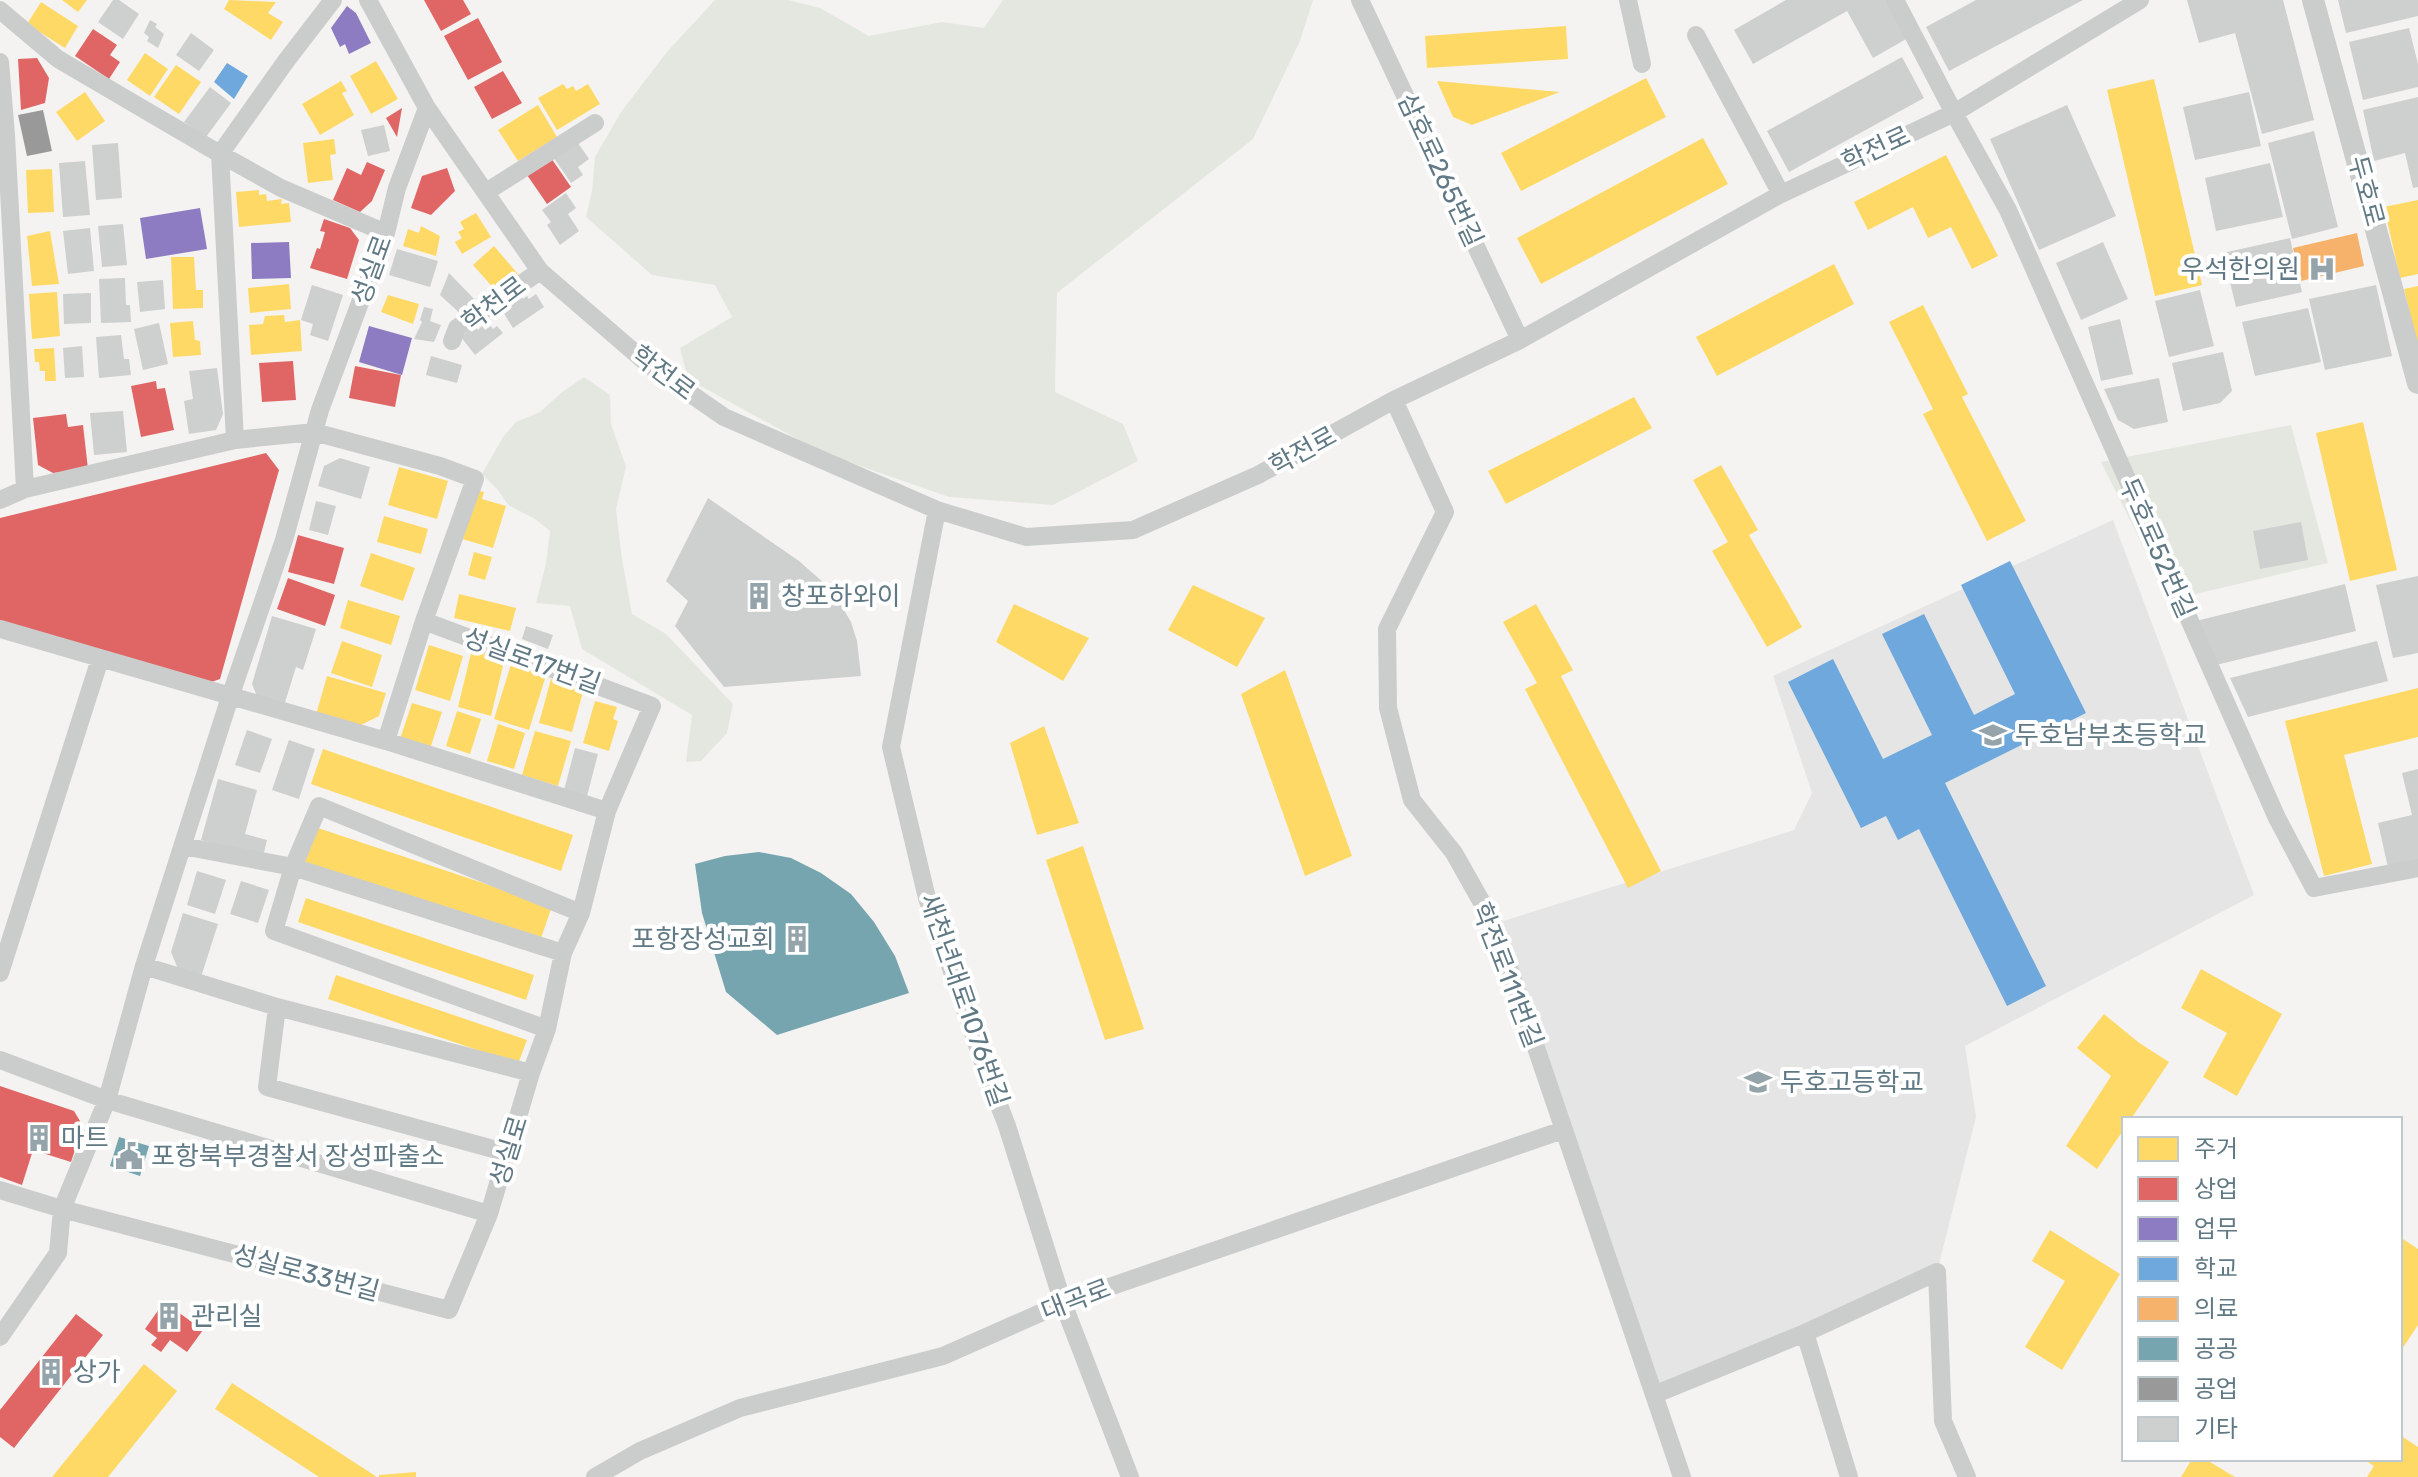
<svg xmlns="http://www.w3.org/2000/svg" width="2418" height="1477" font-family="Rubik,'Noto Sans KR',sans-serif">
  <rect width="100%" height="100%" fill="#f4f3f1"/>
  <path fill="#e4e5e4" d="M 2113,520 L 2254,895 L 1965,1046 L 1976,1117 L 1937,1272 L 1656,1394 L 1494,924 L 1794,830 L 1812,793 L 1773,676 Z"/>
  <path fill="#e4e7df" d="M 715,0 L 788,0 L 820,8 L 869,36 L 942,22 L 984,28 L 1003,0 L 1313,0 L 1300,41 L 1253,139 L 1057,293 L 1055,392 L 1123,424 L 1138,461 L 1053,505 L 949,497 L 823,453 L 688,379 L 680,348 L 732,317 L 715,285 L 652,275 L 586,217 L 592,191 L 595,157 L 621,112 L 666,53 Z
    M 584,377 L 610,395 L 611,424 L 626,467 L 616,509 L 622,559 L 632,614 L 666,634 L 733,704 L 727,733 L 701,761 L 686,762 L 692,715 L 582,649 L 570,606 L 536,603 L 546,563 L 550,531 L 535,519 L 508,505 L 498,490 L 482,474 L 503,437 L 516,422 L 540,412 L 561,393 Z
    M 2291,425 L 2328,563 L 2170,600 L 2101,462 Z"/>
  <path fill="#ffd966" d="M 62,0 L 87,0 L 78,12 Z
    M 229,0 L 276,2 L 268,13 L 283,22 L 271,40 L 224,9 Z
    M 41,2 L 78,26 L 65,48 L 27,24 Z
    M 1566,26 L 1568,59 L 1427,68 L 1425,36 Z
    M 145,53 L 168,69 L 150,96 L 127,80 Z
    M 376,61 L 398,99 L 371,114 L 350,76 Z
    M 176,65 L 201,82 L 179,114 L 154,97 Z
    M 1646,78 L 1666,117 L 1521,191 L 1501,153 Z
    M 2154,79 L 2202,285 L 2155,296 L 2107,90 Z
    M 341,81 L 347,91 L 342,93 L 354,115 L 320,135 L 302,104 Z
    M 1437,81 L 1560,92 L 1472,125 L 1453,117 Z
    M 563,84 L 567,89 L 573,86 L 576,91 L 588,84 L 600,104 L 557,130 L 538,98 Z
    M 85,92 L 105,121 L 77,141 L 56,112 Z
    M 538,105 L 557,137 L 518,161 L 498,130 Z
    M 1703,138 L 1728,184 L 1541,284 L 1517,238 Z
    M 334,139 L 336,154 L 330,155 L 333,180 L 308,183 L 303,143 Z
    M 1946,155 L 1998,256 L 1972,269 L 1951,227 L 1928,238 L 1913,207 L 1868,230 L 1854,202 Z
    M 52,169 L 54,212 L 28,213 L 26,170 Z
    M 259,190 L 259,195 L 266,194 L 267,201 L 282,199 L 281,204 L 289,203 L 291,222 L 239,227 L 236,192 Z
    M 2418,200 L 2418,274 L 2400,278 L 2384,207 Z
    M 476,213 L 491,237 L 462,254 L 455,242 L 462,238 L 458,232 L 464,229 L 460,222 Z
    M 421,226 L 440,236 L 436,256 L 403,246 L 408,229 L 419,233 Z
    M 50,231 L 59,284 L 32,286 L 27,236 Z
    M 494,246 L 518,274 L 497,292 L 473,265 Z
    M 171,257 L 194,257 L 196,290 L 203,290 L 203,308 L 173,309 Z
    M 1834,264 L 1854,304 L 1717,376 L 1696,337 Z
    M 289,284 L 291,309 L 250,313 L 248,288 Z
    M 2418,286 L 2418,347 L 2404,289 Z
    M 57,292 L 60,336 L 32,339 L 29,294 Z
    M 388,295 L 419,304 L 413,324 L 381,312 Z
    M 1923,305 L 1968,394 L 1962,397 L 2026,521 L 1987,541 L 1923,414 L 1933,409 L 1889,322 Z
    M 284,315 L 285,322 L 300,320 L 302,351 L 251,355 L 249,325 L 263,324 L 265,316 Z
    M 193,321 L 195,340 L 200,341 L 201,355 L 173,357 L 170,323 Z
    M 54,348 L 56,381 L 45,381 L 45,371 L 40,371 L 39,362 L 35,362 L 34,349 Z
    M 1634,397 L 1652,428 L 1506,504 L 1488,471 Z
    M 2363,422 L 2397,570 L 2350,581 L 2316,433 Z
    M 1721,465 L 1758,530 L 1749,535 L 1802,627 L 1767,647 L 1712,551 L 1728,542 L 1693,480 Z
    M 399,467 L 448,481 L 437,519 L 388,505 Z
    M 476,490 L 484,492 L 482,499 L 506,506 L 493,548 L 462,539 Z
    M 384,516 L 428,529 L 421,554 L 377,542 Z
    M 474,552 L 492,557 L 485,580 L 468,575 Z
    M 371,553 L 415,568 L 403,601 L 360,586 Z
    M 1193,585 L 1265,618 L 1237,667 L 1168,630 Z
    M 459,594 L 516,608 L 510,631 L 454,618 Z
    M 348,600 L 400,616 L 391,645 L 340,628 Z
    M 1014,604 L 1089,638 L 1063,681 L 996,642 Z
    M 1536,604 L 1573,670 L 1561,676 L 1661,871 L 1628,888 L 1525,689 L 1537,683 L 1503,622 Z
    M 342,641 L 382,655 L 372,687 L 331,673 Z
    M 429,645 L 463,656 L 450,701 L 415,690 Z
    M 472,649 L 505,657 L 491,716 L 458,707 Z
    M 512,661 L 547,672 L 529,730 L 494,719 Z
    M 1285,670 L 1352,856 L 1305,876 L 1241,694 Z
    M 327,676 L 386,693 L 379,716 L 353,729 L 315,718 Z
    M 551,679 L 584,688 L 572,732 L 539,723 Z
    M 2418,688 L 2418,737 L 2344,755 L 2372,864 L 2324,876 L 2285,721 Z
    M 595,701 L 617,707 L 613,719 L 618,721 L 609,751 L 583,743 Z
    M 412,703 L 442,712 L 430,749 L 400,739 Z
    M 457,711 L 481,719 L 470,754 L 446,746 Z
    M 498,724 L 525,733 L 514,769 L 487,761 Z
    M 1044,726 L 1079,823 L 1037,835 L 1010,743 Z
    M 535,731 L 571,741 L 558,786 L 522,775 Z
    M 323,749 L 573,835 L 561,871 L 311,784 Z
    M 315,827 L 552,906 L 539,944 L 302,865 Z
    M 1083,846 L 1144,1029 L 1105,1040 L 1046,860 Z
    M 306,898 L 534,975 L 526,1000 L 298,922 Z
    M 2201,969 L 2282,1014 L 2237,1096 L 2203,1077 L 2227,1033 L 2181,1008 Z
    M 336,975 L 527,1040 L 518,1064 L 328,999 Z
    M 2104,1014 L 2138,1042 L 2169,1062 L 2131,1119 L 2124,1119 L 2124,1129 L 2097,1169 L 2066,1146 L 2111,1076 L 2077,1048 Z
    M 2050,1230 L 2120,1274 L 2062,1370 L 2025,1347 L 2065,1281 L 2032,1261 Z
    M 2400,1237 L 2418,1249 L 2418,1325 L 2400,1352 Z
    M 144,1364 L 177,1391 L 108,1477 L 52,1477 Z
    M 232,1383 L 377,1477 L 319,1477 L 215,1409 Z
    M 2400,1435 L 2418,1447 L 2418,1477 L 2367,1477 L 2374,1466 L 2363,1459 L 2400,1459 Z
    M 2192,1459 L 2205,1459 L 2235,1477 L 2181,1477 Z
    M 416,1472 L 416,1477 L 379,1477 L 379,1475 Z"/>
  <path fill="#e06666" d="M 424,0 L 463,0 L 471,14 L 441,31 Z
    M 478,18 L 502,62 L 468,80 L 444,36 Z
    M 93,29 L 117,45 L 110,55 L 120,62 L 109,79 L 75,56 Z
    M 37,58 L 49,78 L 45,103 L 21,110 L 18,59 Z
    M 503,71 L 522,103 L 492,119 L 474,87 Z
    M 402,108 L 397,137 L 386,118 Z
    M 549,155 L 571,187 L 547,204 L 525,172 Z
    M 367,162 L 385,170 L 372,201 L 360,212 L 333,200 L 347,168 L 361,175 Z
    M 447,168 L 455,191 L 431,215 L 411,208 L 422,176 Z
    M 324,219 L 350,228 L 359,240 L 347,279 L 310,268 L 317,248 L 320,249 L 325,232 L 320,231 Z
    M 293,361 L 296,400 L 262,402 L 259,363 Z
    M 355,366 L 401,375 L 395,407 L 349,398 Z
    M 156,381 L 157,389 L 165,388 L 174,430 L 141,437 L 131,386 Z
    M 66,414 L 68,427 L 83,425 L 88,469 L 53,473 L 38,465 L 33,418 Z
    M 266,453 L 279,470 L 220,679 L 200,686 L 0,622 L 0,518 Z
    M 298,535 L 344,548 L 334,584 L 288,572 Z
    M 288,578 L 335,595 L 325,626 L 277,609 Z
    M 0,1086 L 74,1111 L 83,1126 L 71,1162 L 33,1150 L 22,1185 L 0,1177 Z
    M 164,1302 L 203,1330 L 187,1352 L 170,1340 L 161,1352 L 151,1345 L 157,1338 L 145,1329 Z
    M 76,1314 L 103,1335 L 14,1448 L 0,1437 L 0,1410 Z"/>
  <path fill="#8e7cc3" d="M 347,6 L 356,13 L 371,43 L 349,54 L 345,44 L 340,47 L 331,28 Z
    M 200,208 L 207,249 L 146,259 L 140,218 Z
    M 289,242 L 291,278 L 252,279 L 251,243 Z
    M 369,326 L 412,338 L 402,375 L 359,362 Z"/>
  <path fill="#6fa8dc" d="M 227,63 L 248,76 L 234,99 L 214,82 Z
    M 2010,561 L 2086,713 L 1945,783 L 2046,986 L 2007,1006 L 1919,829 L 1898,840 L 1886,816 L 1861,828 L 1788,682 L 1833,659 L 1883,759 L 1932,735 L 1882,634 L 1924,614 L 1974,715 L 2015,694 L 1961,585 Z"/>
  <path fill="#f6b26b" d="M 2357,233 L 2364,266 L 2301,281 L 2293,248 Z"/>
  <path fill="#76a5af" d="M 759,852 L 791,858 L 821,873 L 851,894 L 874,922 L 895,956 L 909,993 L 777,1035 L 726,992 L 702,913 L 695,864 L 725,856 Z
    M 119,1137 L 149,1146 L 140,1176 L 110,1166 Z"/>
  <path fill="#999" d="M 43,110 L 52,151 L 27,156 L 18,115 Z"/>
  <path fill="#cecfcf" d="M 113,0 L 119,0 L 139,14 L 123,39 L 98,22 Z
    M 1786,0 L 1887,0 L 1908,38 L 1873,58 L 1847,11 L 1753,64 L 1734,30 Z
    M 1976,0 L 2083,0 L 1949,71 L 1926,27 Z
    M 2187,0 L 2283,0 L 2314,120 L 2262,134 L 2235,33 L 2199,43 Z
    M 2338,0 L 2418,0 L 2418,16 L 2346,33 Z
    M 150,20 L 157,24 L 155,27 L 164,34 L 158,48 L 147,41 L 149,37 L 144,33 Z
    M 2409,28 L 2418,64 L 2418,87 L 2363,100 L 2349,42 Z
    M 191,33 L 214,50 L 199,71 L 176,55 Z
    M 1902,57 L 1924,98 L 1789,172 L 1767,131 Z
    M 210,87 L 231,103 L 206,137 L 184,122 Z
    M 2249,92 L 2261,146 L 2195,160 L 2183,107 Z
    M 2418,97 L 2418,187 L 2413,188 L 2405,153 L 2374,161 L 2363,110 Z
    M 2067,105 L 2116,216 L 2039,250 L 1990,139 Z
    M 384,125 L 390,151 L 368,156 L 361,130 Z
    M 2314,131 L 2338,227 L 2292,239 L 2268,143 Z
    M 118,143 L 122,198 L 96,200 L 92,145 Z
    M 578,143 L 589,159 L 578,167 L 583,175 L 571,183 L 551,154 Z
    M 85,161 L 90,215 L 63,217 L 59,163 Z
    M 2270,163 L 2283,217 L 2216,231 L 2205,178 Z
    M 566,193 L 576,208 L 568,214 L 579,231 L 560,245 L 547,225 L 551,222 L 542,210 Z
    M 123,224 L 127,265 L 102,267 L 98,226 Z
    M 90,228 L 94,271 L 68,274 L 63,231 Z
    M 2290,238 L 2302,292 L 2236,307 L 2223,253 Z
    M 2103,242 L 2128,299 L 2081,320 L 2056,263 Z
    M 397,249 L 438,261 L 430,287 L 389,275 Z
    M 449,273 L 478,303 L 465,318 L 440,295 Z
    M 125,278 L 126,305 L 130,305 L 131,322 L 101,323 L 99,279 Z
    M 163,280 L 165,309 L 140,312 L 137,282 Z
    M 312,285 L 343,295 L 328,341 L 310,335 L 313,324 L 301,320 Z
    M 2376,285 L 2392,356 L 2325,370 L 2309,299 Z
    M 2200,290 L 2214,346 L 2169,357 L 2155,301 Z
    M 91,293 L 91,323 L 64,324 L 63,294 Z
    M 520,294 L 523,299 L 527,296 L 529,299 L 536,294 L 544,307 L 513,328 L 500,307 Z
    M 424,307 L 433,309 L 430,321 L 441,325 L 434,342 L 414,339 L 422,322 L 420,320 Z
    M 2308,308 L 2321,362 L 2255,376 L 2242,322 Z
    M 2120,319 L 2133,374 L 2101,381 L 2088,327 Z
    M 159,323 L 168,364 L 143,370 L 134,329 Z
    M 475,326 L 478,330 L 482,326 L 485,330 L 491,326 L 493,329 L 497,326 L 503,333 L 475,355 L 461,337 Z
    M 121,335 L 124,359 L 129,359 L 131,375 L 99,378 L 96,337 Z
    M 82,346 L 84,377 L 65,378 L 63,348 Z
    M 2223,352 L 2232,391 L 2220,403 L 2183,411 L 2172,363 Z
    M 431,356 L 462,365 L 457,383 L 426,375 Z
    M 217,368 L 223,414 L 216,430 L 189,434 L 184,401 L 193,399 L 189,371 Z
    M 2159,378 L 2168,422 L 2134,429 L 2118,420 L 2104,389 Z
    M 123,411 L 127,452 L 94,455 L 90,413 Z
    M 340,458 L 370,467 L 361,499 L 318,486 L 324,466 Z
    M 708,498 L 799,561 L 833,591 L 851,622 L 857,641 L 861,676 L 724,687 L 675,626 L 688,601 L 666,581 Z
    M 316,501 L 336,506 L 328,535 L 309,530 Z
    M 2301,522 L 2308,560 L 2260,569 L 2253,531 Z
    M 2418,576 L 2418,653 L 2393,658 L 2376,585 Z
    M 2345,584 L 2356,631 L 2216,665 L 2196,621 Z
    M 272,616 L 316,629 L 303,670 L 296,667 L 283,709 L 259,701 L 252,684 Z
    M 526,626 L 553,635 L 548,649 L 522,639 Z
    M 2377,641 L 2388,681 L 2248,717 L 2230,678 Z
    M 247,730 L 272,739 L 260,773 L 235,765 Z
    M 289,740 L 315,749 L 299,799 L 272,790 Z
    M 575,748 L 598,754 L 586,800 L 563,794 Z
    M 2418,769 L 2418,866 L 2389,872 L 2378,823 L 2412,815 L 2402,773 Z
    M 218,779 L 257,790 L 245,834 L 267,840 L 263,857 L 201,840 Z
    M 197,871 L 226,880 L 215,914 L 187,905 Z
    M 241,881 L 269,890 L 258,923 L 230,914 Z
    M 183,913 L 218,924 L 201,977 L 178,969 L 171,952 Z"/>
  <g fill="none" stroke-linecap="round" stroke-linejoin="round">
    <path stroke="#cbcdcd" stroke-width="18" d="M 368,0 L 427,108 L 540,271 L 649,365 L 724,417 L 937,510 L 1026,537 L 1133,530 L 1258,475 L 1394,400 L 1520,340 L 1781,194 L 1954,113 L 2140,0
      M 1360,0 L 1520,340
      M 1628,0 L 1642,64
      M 1895,0 L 1954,113 L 2008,210 L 2277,818 L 2314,888 L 2418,868
      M 0,10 L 58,59 L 220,154 L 281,188 L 386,233
      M 1696,35 L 1781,194
      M 0,62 L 6,135 L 25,489
      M 486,192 L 595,123
      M 452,341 L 457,328 L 540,271
      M 1394,400 L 1445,512 L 1387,629 L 1388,708 L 1412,800 L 1454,853 L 1494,924 L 1682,1477
      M 235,440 L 220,154 L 286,61 L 333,0
      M 0,500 L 25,489 L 235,440 L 314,432 L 440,466 L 475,479 L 424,621 L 386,741
      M 937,510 L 891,747 L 927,898 L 987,1074 L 1007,1126 L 1063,1303 L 1130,1477
      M 0,629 L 386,741 L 607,811
      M 183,846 L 293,867 L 563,953
      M 144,966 L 277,1007 L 531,1073
      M 0,973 L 100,659
      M 277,1007 L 267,1087 L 508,1153
      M 547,1029 L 274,931 L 293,867 L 319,806 L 581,913
      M 0,1060 L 107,1100 L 489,1214
      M 0,1190 L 62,1209 L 449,1310 L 489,1214 L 531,1073 L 547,1029 L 563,953 L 581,913 L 607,811 L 652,706 L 424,621
      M 1805,1333 L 1849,1477
      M 0,1337 L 58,1253 L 62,1209 L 107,1100 L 144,966 L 230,697 L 284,540 L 320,410 L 386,233 L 397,188 L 427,108
      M 1656,1394 L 1805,1333 L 1937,1272 L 1943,1421 L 1967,1477
      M 595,1477 L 640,1451 L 740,1408 L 943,1356 L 1063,1303 L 1563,1130"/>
    <path stroke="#cbcdcd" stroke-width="22" d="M 2313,0 L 2418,383"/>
  </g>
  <defs>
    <g id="hospital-bare" transform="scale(2.16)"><path d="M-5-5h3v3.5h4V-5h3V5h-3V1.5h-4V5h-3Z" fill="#94a4aa" stroke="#fff" stroke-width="2.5" paint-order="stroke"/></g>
    <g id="building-bare" transform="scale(2.16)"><path d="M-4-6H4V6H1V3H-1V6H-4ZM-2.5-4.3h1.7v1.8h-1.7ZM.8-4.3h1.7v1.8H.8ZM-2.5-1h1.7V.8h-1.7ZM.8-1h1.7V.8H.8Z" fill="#94a4aa" stroke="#fff" stroke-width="2.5" paint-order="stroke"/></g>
    <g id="school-bare" transform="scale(2.16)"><path d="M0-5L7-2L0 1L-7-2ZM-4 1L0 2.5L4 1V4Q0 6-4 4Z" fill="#94a4aa" stroke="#fff" stroke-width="2.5" paint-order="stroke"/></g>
    <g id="civic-bare" transform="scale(2.16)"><path d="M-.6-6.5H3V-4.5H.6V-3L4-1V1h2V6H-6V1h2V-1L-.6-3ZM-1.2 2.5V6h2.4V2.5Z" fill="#94a4aa" stroke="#fff" stroke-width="2.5" paint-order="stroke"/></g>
  </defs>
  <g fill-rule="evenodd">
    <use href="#hospital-bare" x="2322" y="269"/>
    <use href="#building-bare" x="759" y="596"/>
    <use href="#school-bare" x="1993" y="735"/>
    <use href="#building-bare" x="797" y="939"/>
    <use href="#school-bare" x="1758" y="1082"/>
    <use href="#building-bare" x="39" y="1138"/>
    <use href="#civic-bare" x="129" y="1156"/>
    <use href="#building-bare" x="169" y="1316"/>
    <use href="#building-bare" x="51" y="1372"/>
  </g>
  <g text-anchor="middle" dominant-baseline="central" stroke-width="8" stroke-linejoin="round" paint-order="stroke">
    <g font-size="26" fill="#617984" stroke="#fff">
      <text transform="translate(1876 149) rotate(-25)">학전로</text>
      <text transform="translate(1440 170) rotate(65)">삼호로265번길</text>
      <text transform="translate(2366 191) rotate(75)">두호로</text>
      <text transform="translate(372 270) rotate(-70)">성실로</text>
      <text transform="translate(494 304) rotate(-37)">학천로</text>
      <text transform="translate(663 373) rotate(37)">학전로</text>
      <text transform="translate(1303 451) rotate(-29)">학전로</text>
      <text transform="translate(2157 548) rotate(66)">두호로52번길</text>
      <text transform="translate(532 661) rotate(20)">성실로17번길</text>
      <text transform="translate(1507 975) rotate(69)">학전로111번길</text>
      <text transform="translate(964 1000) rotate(71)">새천년대로1076번길</text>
      <text transform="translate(509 1151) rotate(-73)">성실로</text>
      <text transform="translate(306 1273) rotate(15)">성실로33번길</text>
      <text transform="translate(1076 1300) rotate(-21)">대곡로</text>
    </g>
    <g font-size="26" fill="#617984" stroke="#fff" text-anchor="start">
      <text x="2300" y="269" text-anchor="end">우석한의원</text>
      <text x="781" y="596">창포하와이</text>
      <text x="2015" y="735">두호남부초등학교</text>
      <text x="775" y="939" text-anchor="end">포항장성교회</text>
      <text x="1780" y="1082">두호고등학교</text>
      <text x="61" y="1138">마트</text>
      <text x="151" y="1156">포항북부경찰서 장성파출소</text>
      <text x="191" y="1316">관리실</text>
      <text x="73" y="1372">상가</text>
    </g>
  </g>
  <rect x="2122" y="1117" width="280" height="344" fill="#ffffff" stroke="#c0c9ce" stroke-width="2"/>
  <rect x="2138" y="1137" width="40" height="24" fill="#ffd966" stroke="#c0c9ce" stroke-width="2"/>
  <text x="2194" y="1157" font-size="24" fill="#617984">주거</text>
  <rect x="2138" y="1177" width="40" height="24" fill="#e06666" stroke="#c0c9ce" stroke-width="2"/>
  <text x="2194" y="1197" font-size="24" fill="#617984">상업</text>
  <rect x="2138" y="1217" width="40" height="24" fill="#8e7cc3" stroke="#c0c9ce" stroke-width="2"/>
  <text x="2194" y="1237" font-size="24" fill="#617984">업무</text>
  <rect x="2138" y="1257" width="40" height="24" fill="#6fa8dc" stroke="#c0c9ce" stroke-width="2"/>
  <text x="2194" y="1277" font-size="24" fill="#617984">학교</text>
  <rect x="2138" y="1297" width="40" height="24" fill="#f6b26b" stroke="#c0c9ce" stroke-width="2"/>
  <text x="2194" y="1317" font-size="24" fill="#617984">의료</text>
  <rect x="2138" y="1337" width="40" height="24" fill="#76a5af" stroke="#c0c9ce" stroke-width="2"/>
  <text x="2194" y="1357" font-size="24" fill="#617984">공공</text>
  <rect x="2138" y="1377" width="40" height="24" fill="#999999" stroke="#c0c9ce" stroke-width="2"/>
  <text x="2194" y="1397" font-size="24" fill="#617984">공업</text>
  <rect x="2138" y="1417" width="40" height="24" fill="#cecfcf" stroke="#c0c9ce" stroke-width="2"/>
  <text x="2194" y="1437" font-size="24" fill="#617984">기타</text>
</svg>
